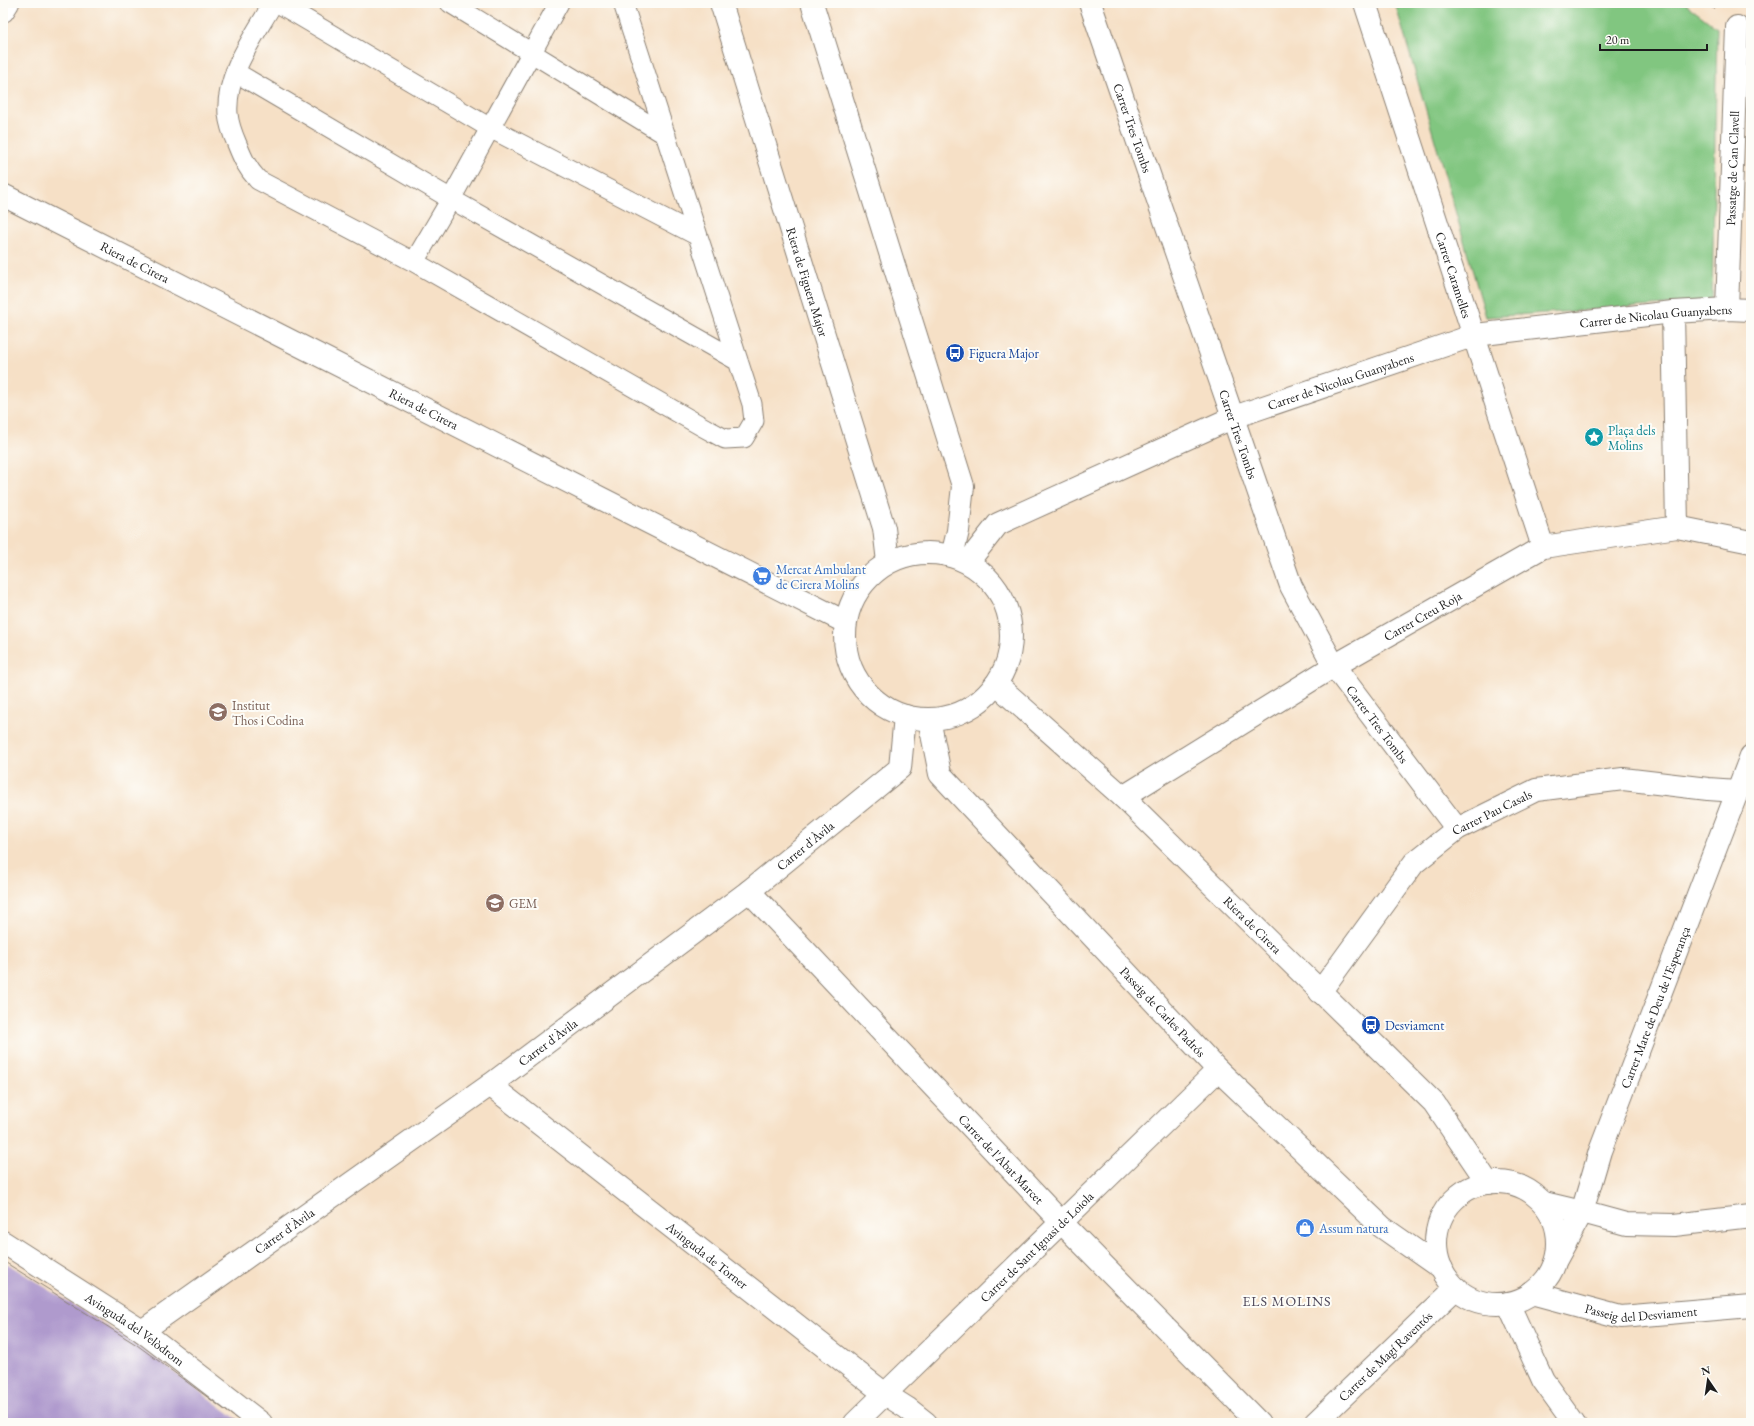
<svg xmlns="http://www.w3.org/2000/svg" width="1754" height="1426" font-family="'EB Garamond',serif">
  <rect width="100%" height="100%" fill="#fdfcf7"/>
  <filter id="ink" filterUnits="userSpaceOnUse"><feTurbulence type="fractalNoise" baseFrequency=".025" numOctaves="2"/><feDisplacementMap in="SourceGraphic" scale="8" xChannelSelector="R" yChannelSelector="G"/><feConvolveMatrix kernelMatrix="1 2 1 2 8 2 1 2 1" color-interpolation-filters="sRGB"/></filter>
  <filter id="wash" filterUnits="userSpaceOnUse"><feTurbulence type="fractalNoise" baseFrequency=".012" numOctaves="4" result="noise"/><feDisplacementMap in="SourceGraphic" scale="16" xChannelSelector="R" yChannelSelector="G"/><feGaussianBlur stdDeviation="0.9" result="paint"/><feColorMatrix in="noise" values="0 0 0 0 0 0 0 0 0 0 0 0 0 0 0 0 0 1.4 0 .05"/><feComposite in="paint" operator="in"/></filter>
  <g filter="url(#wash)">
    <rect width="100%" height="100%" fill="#f6e0c6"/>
    <path fill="#81c680" stroke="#4e714e" d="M 1395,3 L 1684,3 L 1717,28 L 1712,302 L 1486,317 Z"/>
    <g id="blocks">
      <path fill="#af9acd" d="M 3,1261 L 137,1345 L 241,1422 L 3,1423 Z"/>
    </g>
  </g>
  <g filter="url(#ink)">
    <use href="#blocks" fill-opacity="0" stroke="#897e71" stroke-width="1"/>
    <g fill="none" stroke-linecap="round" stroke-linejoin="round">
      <g stroke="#897e71" stroke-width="21">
        <path id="service" d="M 273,3 C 254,37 225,74 228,114 C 229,124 233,135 237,144 C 243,159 247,168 258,180 L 414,262 L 703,427 L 725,439 L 744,438 L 754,421 L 752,404 L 623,3
          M 278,3 L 490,128 L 698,236
          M 450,3 L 666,135
          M 235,72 L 451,199 L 738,361
          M 414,262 L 451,199 L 559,3"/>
      </g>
      <g stroke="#897e71" stroke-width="24">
        <g id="minor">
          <path id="s1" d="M 721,3 L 884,528 L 888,562"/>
          <path d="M 812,3 L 963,486 L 958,531 L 952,556"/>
          <path id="s2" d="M 1090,3 L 1291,586 L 1334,666 L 1457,829"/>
          <path id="s3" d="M 1365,3 L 1543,547"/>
          <path id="s4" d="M 3,195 L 845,622"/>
          <path id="s5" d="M 1727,309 L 1737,27"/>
          <path d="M 1673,312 L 1677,527"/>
          <circle cx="928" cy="636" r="83"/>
          <path id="s6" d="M 968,562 L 998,524 L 1234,417 L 1475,335 L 1673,312 L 1727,309 L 1751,310"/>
          <path id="s7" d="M 996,684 L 1123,797 L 1434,1103 L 1488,1183"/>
          <path id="s8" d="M 929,719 L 940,774 L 1218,1070 L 1382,1227 L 1442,1269"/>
          <path id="s9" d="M 1123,797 L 1334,666 L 1543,547 L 1677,527 L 1751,542"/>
          <path id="s10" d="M 749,891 L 1061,1222 L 1259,1423"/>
          <path id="s11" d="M 1320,992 L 1414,863 L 1457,829 L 1536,790 L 1623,779 L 1708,789 L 1737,791"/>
          <path id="s12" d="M 490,1085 L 885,1394 L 907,1408 L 926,1423"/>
          <circle cx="1497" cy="1243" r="61"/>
          <path d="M 1544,1203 L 1582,1212 L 1626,1224 L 1674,1225 L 1751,1216"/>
          <path id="s13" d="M 3,1242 L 142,1331 L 261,1423"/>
          <path id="s14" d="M 1557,1258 L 1582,1212 L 1600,1151 L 1751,756"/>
          <path id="s15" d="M 1532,1293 L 1621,1317 L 1751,1306"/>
          <path d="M 1508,1303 L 1543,1380 L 1574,1423"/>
          <path id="s16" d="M 142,1331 L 490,1085 L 749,891 L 900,768 L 905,716"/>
          <path id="s17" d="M 855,1423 L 1218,1070"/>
          <path id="s18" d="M 1315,1423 L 1456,1288"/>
        </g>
      </g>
      <g stroke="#897e71" stroke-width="24">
        <path id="tertiary" d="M 3,11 L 8,3"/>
      </g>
      <path stroke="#897e71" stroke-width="2.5" stroke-dasharray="3 3" stroke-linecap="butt" d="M 1708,3 L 1714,8"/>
      <use href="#service" stroke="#fff" stroke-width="19"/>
      <use href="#minor" stroke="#fff" stroke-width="22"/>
      <use href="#tertiary" stroke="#fff" stroke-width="22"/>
    </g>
  </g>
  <defs>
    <g id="bus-disc" transform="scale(1)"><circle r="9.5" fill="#1a4fb4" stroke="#fdfcf7"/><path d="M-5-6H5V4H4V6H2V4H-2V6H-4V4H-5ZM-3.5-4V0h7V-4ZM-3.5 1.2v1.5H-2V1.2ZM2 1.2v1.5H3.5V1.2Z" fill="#fff"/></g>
    <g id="sight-disc" transform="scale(1)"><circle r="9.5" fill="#0f9aa8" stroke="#fdfcf7"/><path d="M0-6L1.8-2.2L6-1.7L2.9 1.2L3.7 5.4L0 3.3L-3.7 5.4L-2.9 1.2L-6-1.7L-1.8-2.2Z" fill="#fff"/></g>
    <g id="supermarket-disc" transform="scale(1)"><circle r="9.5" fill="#3f7fe0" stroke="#fdfcf7"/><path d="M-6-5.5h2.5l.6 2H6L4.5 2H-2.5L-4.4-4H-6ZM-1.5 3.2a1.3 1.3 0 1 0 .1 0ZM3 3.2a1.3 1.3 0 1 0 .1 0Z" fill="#fff"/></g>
    <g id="school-disc" transform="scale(1)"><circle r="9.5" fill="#8d6e63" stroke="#fdfcf7"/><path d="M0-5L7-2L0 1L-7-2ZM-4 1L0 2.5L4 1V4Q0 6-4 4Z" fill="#fff"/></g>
    <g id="shop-disc" transform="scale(1)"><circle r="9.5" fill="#3f7fe0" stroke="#fdfcf7"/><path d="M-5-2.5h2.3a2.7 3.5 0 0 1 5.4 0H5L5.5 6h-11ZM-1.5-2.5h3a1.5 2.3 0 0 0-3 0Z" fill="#fff"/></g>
  </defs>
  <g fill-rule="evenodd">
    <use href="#bus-disc" x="955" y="353"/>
    <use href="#sight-disc" x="1594" y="437"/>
    <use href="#supermarket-disc" x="762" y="576"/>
    <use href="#school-disc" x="218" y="712"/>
    <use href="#school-disc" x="495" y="903"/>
    <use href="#bus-disc" x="1371" y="1025"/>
    <use href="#shop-disc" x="1305" y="1228"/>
  </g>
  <g text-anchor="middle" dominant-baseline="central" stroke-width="4" stroke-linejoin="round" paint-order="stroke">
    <g font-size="13" fill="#1c1c1c" stroke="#fdfcf7">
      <text stroke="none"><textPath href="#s2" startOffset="132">Carrer Tres Tombs</textPath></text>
      <text stroke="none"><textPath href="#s5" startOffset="141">Passatge de Can Clavell</textPath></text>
      <text stroke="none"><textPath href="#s4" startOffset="148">Riera de Cirera</textPath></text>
      <text stroke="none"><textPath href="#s3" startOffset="286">Carrer Caramelles</textPath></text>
      <text stroke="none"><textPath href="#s1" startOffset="292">Riera de Figuera Major</textPath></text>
      <text stroke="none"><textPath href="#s6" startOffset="744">Carrer de Nicolau Guanyabens</textPath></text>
      <text stroke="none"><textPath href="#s6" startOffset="420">Carrer de Nicolau Guanyabens</textPath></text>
      <text stroke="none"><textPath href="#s4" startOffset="472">Riera de Cirera</textPath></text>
      <text stroke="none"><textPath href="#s2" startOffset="456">Carrer Tres Tombs</textPath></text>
      <text stroke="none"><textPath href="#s9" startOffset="350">Carrer Creu Roja</textPath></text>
      <text stroke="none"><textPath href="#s2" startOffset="780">Carrer Tres Tombs</textPath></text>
      <text stroke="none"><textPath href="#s11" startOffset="253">Carrer Pau Casals</textPath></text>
      <text stroke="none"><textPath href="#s16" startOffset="822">Carrer d'Àvila</textPath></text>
      <text stroke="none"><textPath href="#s7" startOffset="352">Riera de Cirera</textPath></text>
      <text stroke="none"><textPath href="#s14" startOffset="270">Carrer Mare de Deu de l'Esperança</textPath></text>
      <text stroke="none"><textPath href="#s8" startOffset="382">Passeig de Carles Padrós</textPath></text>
      <text stroke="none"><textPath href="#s16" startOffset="498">Carrer d'Àvila</textPath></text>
      <text stroke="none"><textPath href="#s10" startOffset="368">Carrer de l'Abat Marcet</textPath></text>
      <text stroke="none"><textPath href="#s16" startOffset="174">Carrer d'Àvila</textPath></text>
      <text stroke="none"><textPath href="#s17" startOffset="253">Carrer de Sant Ignasi de Loiola</textPath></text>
      <text stroke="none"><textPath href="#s12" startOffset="276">Avinguda de Torner</textPath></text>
      <text stroke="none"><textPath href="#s15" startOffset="112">Passeig del Desviament</textPath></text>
      <text stroke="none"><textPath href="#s13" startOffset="158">Avinguda del Velòdrom</textPath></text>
      <text stroke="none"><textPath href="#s18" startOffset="97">Carrer de Magí Raventós</textPath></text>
    </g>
    <g font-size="13" fill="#164399" stroke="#fdfcf7" text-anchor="start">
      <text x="969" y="353">Figuera Major</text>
      <text x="1385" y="1025">Desviament</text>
    </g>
    <g font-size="13" fill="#0d838f" stroke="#fdfcf7" text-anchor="start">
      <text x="1608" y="430">Plaça dels<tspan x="1608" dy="15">Molins</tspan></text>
    </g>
    <g font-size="13" fill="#366cbe" stroke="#fdfcf7" text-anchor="start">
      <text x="776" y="569">Mercat Ambulant<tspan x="776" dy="15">de Cirera Molins</tspan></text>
      <text x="1319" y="1228">Assum natura</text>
    </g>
    <g font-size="13" fill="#785e54" stroke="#fdfcf7" text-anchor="start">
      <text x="232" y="705">Institut<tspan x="232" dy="15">Thos i Codina</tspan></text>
      <text x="509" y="903">GEM</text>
    </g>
    <g font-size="14" letter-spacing="1" fill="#4f485a" stroke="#fdfcf7">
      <text x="1287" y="1301">ELS MOLINS</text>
    </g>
  </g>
  <rect width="1754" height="1426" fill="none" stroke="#fdfcf7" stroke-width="16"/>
  <g transform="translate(1708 1380) rotate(347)" stroke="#fdfcf7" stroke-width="3" paint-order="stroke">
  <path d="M0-3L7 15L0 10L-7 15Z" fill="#1c1c1c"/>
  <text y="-6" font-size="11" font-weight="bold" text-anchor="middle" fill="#1c1c1c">N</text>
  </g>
  <path d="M1600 44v6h107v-6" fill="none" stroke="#1c1c1c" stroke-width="2"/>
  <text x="1606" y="44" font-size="12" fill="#1c1c1c" stroke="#fdfcf7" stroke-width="3" paint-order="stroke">20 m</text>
</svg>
